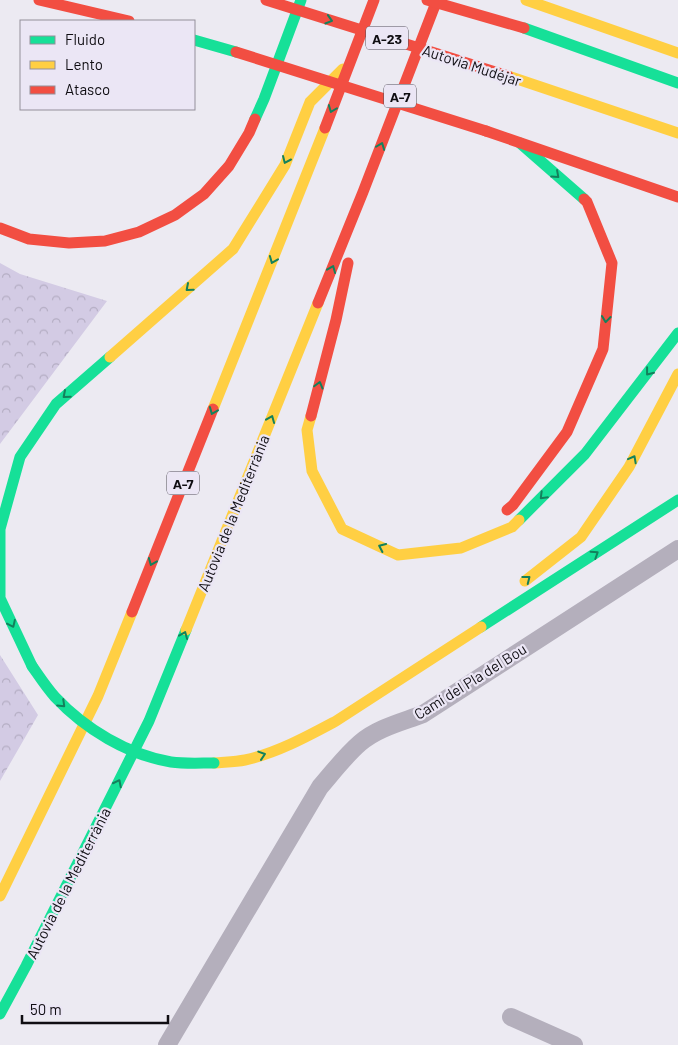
<svg xmlns="http://www.w3.org/2000/svg" width="678" height="1045" font-family="Barlow,sans-serif">
  <defs>
    <pattern id="forest-crowns" width="20" height="18" patternUnits="userSpaceOnUse" patternTransform="scale(1.25)"><rect width="20" height="18" fill="#d3cbe4"/><path d="M2 6a3 3 0 1 1 6 0M12 15a3 3 0 1 1 6 0" fill="none" stroke="#b4adc3"/></pattern>
  </defs>
  <rect width="100%" height="100%" fill="#eceaf2"/>
  <path fill="url(#forest-crowns)" d="M 0,263 L 20,274 L 107,301 L 0,444 Z
    M 0,655 L 38,715 L 0,781 Z"/>
  <g fill="none" stroke-linecap="round" stroke-linejoin="round">
    <path stroke="#b4afbc" stroke-width="18" d="M 511,1017 L 574,1045
      M 167,1045 L 320,787 C 333,772 345,756 360,743 C 377,728 402,722 423,714 L 678,549"/>
    <path stroke="#16e098" stroke-width="11" d="M 524,28 L 678,83
      M 194,40 L 236,52
      M 255,119 L 264,99 L 301,0
      M 520,143 L 584,199
      M 519,520 L 585,454 L 678,333
      M 481,627 L 678,500
      M 32,666 L 0,598 L 0,529 L 20,457 L 56,404 L 110,357
      M 0,1014 L 26,966 L 149,721 L 186,630"/>
    <path stroke="#ffcf43" stroke-width="11" d="M 526,0 L 678,53
      M 508,76 L 678,133
      M 110,357 L 233,249 L 285,165 L 310,102 L 343,69
      M 213,409 L 325,128
      M 311,416 L 307,430 L 312,471 L 342,529 L 398,555 L 461,548 L 512,527 L 519,520
      M 525,581 L 581,537 L 629,467 L 678,374
      M 186,630 L 318,303
      M 214,763 C 224,762 235,762 245,760 C 277,753 308,736 336,721 L 481,627
      M 0,896 L 98,696 L 132,612"/>
    <path stroke="#f24e42" stroke-width="11" d="M 39,0 L 129,21
      M 325,128 L 374,0
      M 486,131 L 678,197
      M 0,228 L 29,239 L 69,243 L 105,241 L 139,232 L 175,215 L 204,194 L 229,166 L 249,133 L 255,119
      M 318,303 L 363,192 L 437,0
      M 311,416 L 336,320 L 348,263
      M 507,510 L 513,505 L 567,432 L 603,349 L 612,263 L 587,202 L 584,199
      M 132,612 L 213,409"/>
    <path stroke="#16e098" stroke-width="11" d="M 32,666 C 39,676 46,687 55,697 C 85,729 128,755 171,762 C 185,764 200,763 214,763"/>
    <path stroke="#f24e42" stroke-width="11" d="M 266,0 L 508,76
      M 427,0 L 524,28
      M 236,52 L 486,131"/>
  </g>
  <defs><path id="oneway-chevron" d="M-2-3.5L2.5 0L-2 3.5" fill="none" stroke-width="1.6" stroke-linecap="round" stroke-linejoin="round" transform="scale(1.25)"/></defs>
  <g stroke="#13815c">
    <use href="#oneway-chevron" transform="translate(329 20) rotate(17)"/>
    <use href="#oneway-chevron" transform="translate(332 109) rotate(111)"/>
    <use href="#oneway-chevron" transform="translate(381 146) rotate(-69)"/>
    <use href="#oneway-chevron" transform="translate(286 160) rotate(114)"/>
    <use href="#oneway-chevron" transform="translate(556 175) rotate(42)"/>
    <use href="#oneway-chevron" transform="translate(273 260) rotate(112)"/>
    <use href="#oneway-chevron" transform="translate(332 269) rotate(-68)"/>
    <use href="#oneway-chevron" transform="translate(189 288) rotate(139)"/>
    <use href="#oneway-chevron" transform="translate(606 319) rotate(96)"/>
    <use href="#oneway-chevron" transform="translate(649 372) rotate(128)"/>
    <use href="#oneway-chevron" transform="translate(319 385) rotate(-75)"/>
    <use href="#oneway-chevron" transform="translate(66 395) rotate(139)"/>
    <use href="#oneway-chevron" transform="translate(213 411) rotate(112)"/>
    <use href="#oneway-chevron" transform="translate(271 419) rotate(-68)"/>
    <use href="#oneway-chevron" transform="translate(633 459) rotate(-62)"/>
    <use href="#oneway-chevron" transform="translate(543 496) rotate(135)"/>
    <use href="#oneway-chevron" transform="translate(382 547) rotate(-155)"/>
    <use href="#oneway-chevron" transform="translate(595 554) rotate(-33)"/>
    <use href="#oneway-chevron" transform="translate(152 562) rotate(112)"/>
    <use href="#oneway-chevron" transform="translate(527 579) rotate(-38)"/>
    <use href="#oneway-chevron" transform="translate(12 624) rotate(65)"/>
    <use href="#oneway-chevron" transform="translate(184 635) rotate(-68)"/>
    <use href="#oneway-chevron" transform="translate(62 704) rotate(44)"/>
    <use href="#oneway-chevron" transform="translate(262 755) rotate(-18)"/>
    <use href="#oneway-chevron" transform="translate(118 783) rotate(-63)"/>
  </g>
  <g text-anchor="middle" dominant-baseline="central" stroke-width="4.5" stroke-linejoin="round" paint-order="stroke">
    <g fill="#ebe6f5" stroke="#514e56" stroke-width="1">
      <rect x="366" y="26.5" width="42" height="23" rx="4"/>
      <rect x="384" y="84.5" width="32" height="23" rx="4"/>
      <rect x="167" y="471.5" width="32" height="23" rx="4"/>
    </g>
    <g font-size="14" font-weight="bold" fill="#0f0d12">
      <text x="387" y="38">A-23</text>
      <text x="400" y="96">A-7</text>
      <text x="183" y="483">A-7</text>
    </g>
    <g font-size="15" fill="#0f0d12" stroke="#ebe6f5">
      <text transform="translate(472 65) rotate(18)">Autovía Mudéjar</text>
      <text transform="translate(233 513) rotate(-68)">Autovia de la Mediterrània</text>
      <text transform="translate(470 681) rotate(-32)">Camí del Pla del Bou</text>
      <text transform="translate(68 883) rotate(-63)">Autovia de la Mediterrània</text>
    </g>
  </g>
  <rect x="20" y="20" width="175" height="90" fill="#ebe6f5" stroke="#938f9a"/>
  <rect x="30" y="36" width="25" height="8" fill="#16e098" stroke="#938f9a"/>
  <text x="65" y="45" font-size="15" fill="#0f0d12">Fluido</text>
  <rect x="30" y="61" width="25" height="8" fill="#ffcf43" stroke="#938f9a"/>
  <text x="65" y="70" font-size="15" fill="#0f0d12">Lento</text>
  <rect x="30" y="86" width="25" height="8" fill="#f24e42" stroke="#938f9a"/>
  <text x="65" y="95" font-size="15" fill="#0f0d12">Atasco</text>
  <path d="M22 1015v8h146v-8" fill="none" stroke="#0f0d12" stroke-width="2.5"/>
  <text x="30" y="1015" font-size="15" fill="#0f0d12" stroke="#ebe6f5" stroke-width="4" paint-order="stroke">50 m</text>
</svg>
